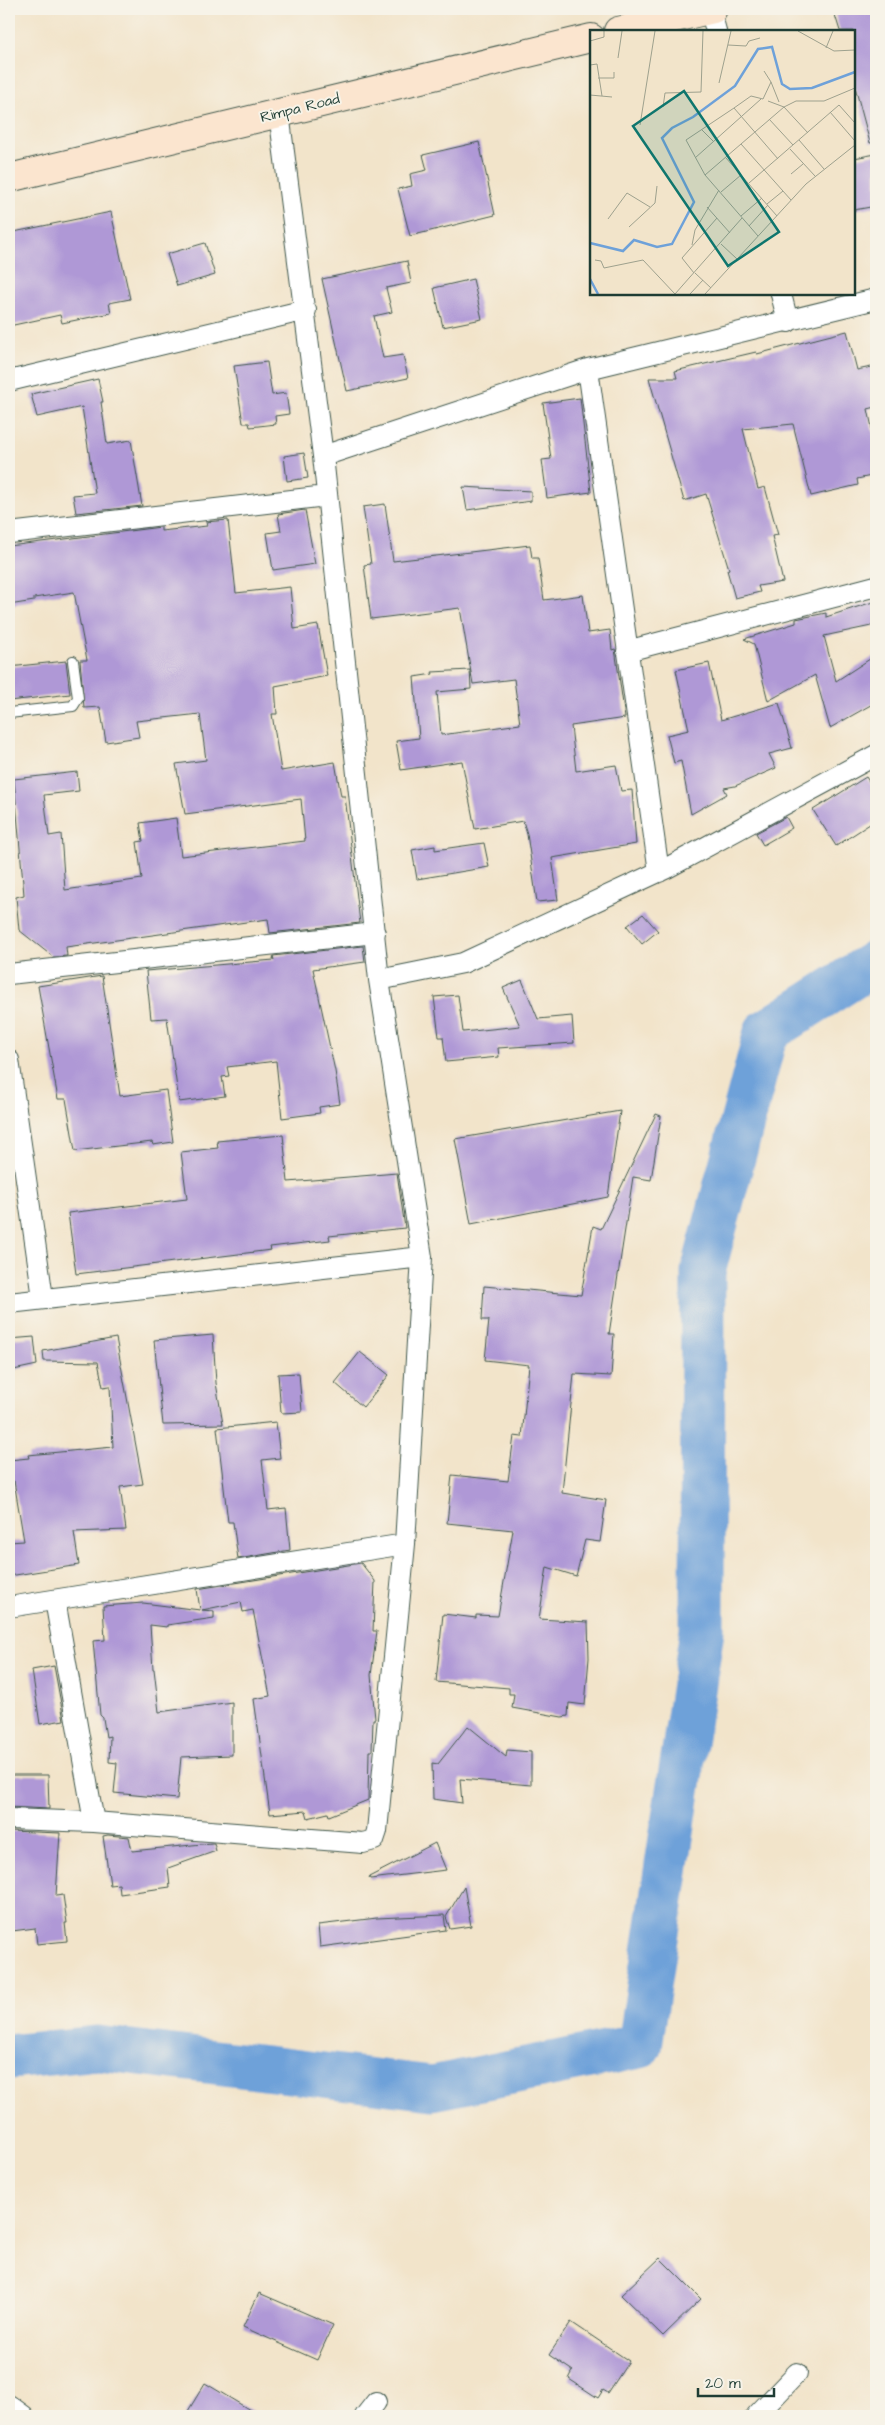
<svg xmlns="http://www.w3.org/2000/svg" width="885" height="2425" font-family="'Architects Daughter',sans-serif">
  <rect width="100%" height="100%" fill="#f7f3e8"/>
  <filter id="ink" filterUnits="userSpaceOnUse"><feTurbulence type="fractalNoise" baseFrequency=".02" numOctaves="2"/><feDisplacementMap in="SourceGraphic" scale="10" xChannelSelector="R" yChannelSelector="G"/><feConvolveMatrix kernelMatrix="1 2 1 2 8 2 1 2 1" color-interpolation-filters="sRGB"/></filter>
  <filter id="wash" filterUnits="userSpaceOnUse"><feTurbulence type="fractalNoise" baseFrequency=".0096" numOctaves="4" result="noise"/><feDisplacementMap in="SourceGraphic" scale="20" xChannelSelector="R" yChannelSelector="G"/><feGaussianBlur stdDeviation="1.12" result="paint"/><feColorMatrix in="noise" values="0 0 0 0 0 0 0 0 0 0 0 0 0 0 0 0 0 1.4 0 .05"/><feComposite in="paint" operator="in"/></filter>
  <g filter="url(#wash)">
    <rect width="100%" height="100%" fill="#f2e4ca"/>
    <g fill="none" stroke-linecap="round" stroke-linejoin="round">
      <path stroke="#6ea1d9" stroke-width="45" d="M 9,2057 L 98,2048 L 432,2088 L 640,2046 L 702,1630 L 703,1272 L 766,1032 L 876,962"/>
    </g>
    <g id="blocks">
      <path fill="#af98d6" d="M 857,9 L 876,9 L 876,142 L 870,143 L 854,83 L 854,31 L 840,31 L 835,15 Z
        M 479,142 L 495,215 L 410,236 L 398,189 L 412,186 L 410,174 L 427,170 L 423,155 Z
        M 876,154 L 876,206 L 854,210 L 854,158 Z
        M 111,212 L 130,299 L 109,303 L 111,313 L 62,323 L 60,315 L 9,326 L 9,233 Z
        M 205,243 L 215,275 L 177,286 L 167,254 Z
        M 407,261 L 411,283 L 386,288 L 392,312 L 374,316 L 383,358 L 403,355 L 408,378 L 347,391 L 322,279 Z
        M 473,279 L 482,319 L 443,327 L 434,288 Z
        M 847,331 L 857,370 L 876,366 L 876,407 L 868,409 L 876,447 L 876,475 L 857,479 L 858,485 L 811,496 L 793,424 L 743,429 L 758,489 L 765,487 L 778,535 L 772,536 L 783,582 L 758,586 L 760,592 L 735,598 L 727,570 L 729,569 L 706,494 L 684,501 L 649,378 L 677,378 L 675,371 L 756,352 L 757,354 Z
        M 267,362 L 272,395 L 286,393 L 289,414 L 275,416 L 276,424 L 250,427 L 249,423 L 243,423 L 234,366 Z
        M 98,379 L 103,402 L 101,402 L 107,444 L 131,440 L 142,506 L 76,513 L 73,495 L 95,493 L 82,407 L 37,417 L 31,394 Z
        M 580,398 L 591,492 L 547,498 L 542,460 L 551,459 L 543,403 Z
        M 304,453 L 308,478 L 287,481 L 284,456 Z
        M 463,487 L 531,491 L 531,501 L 467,510 Z
        M 385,504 L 393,561 L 530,545 L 532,558 L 538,558 L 544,600 L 583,595 L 588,633 L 610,630 L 612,650 L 615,649 L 625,718 L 571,726 L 576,771 L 616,765 L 621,791 L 632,790 L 636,844 L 552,858 L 558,900 L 537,902 L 527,834 L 523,821 L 475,829 L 462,761 L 401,770 L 396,741 L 419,738 L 414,677 L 433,674 L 432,672 L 470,670 L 471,689 L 437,692 L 441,735 L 520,724 L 514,679 L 473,684 L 460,608 L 371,619 L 364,565 L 371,564 L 363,507 Z
        M 305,510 L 315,564 L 273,570 L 267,533 L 281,531 L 278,514 Z
        M 228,520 L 236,593 L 290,587 L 294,629 L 318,625 L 327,676 L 275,686 L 277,714 L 272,714 L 281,771 L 335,762 L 341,796 L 345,796 L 360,923 L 270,933 L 268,919 L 66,947 L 67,956 L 53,957 L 19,930 L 16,897 L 24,895 L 14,779 L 77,772 L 79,791 L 44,795 L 49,836 L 61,834 L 65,890 L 142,879 L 137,842 L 143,841 L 140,823 L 176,818 L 181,856 L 305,841 L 301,799 L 185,814 L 176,764 L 206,760 L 200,714 L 136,721 L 139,737 L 106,742 L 100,707 L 84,708 L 80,660 L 87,660 L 74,592 L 34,598 L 34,601 L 9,605 L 9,546 L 161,527 L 161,531 L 207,526 L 206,522 Z
        M 876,601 L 876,625 L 824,636 L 836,681 L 876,655 L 876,702 L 830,728 L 815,675 L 768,701 L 754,644 L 744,639 L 796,623 L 796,619 L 826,613 L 826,617 Z
        M 66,661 L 70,694 L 9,701 L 9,667 Z
        M 709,663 L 721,720 L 779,703 L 792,748 L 769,754 L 776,768 L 735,786 L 724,788 L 727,794 L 691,814 L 681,761 L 674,763 L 667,735 L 689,730 L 676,670 Z
        M 866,777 L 876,792 L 876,820 L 836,846 L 813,810 Z
        M 786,817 L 792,828 L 763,845 L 756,833 Z
        M 484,843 L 489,867 L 417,879 L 412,850 L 435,846 L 435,850 Z
        M 643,914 L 658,931 L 642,944 L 627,926 Z
        M 363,946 L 365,962 L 313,969 L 335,1071 L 340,1104 L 319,1107 L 320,1113 L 282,1118 L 276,1061 L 227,1067 L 229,1076 L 222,1077 L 225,1096 L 179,1102 L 167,1018 L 151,1019 L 146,971 L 274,960 L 273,956 Z
        M 102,976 L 120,1096 L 166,1090 L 173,1142 L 153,1145 L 152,1142 L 75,1151 L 66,1099 L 58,1099 L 38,986 Z
        M 522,980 L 538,1019 L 572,1016 L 574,1043 L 498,1048 L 499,1057 L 446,1062 L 443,1037 L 439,1037 L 434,997 L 458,995 L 463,1032 L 520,1026 L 503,988 Z
        M 620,1111 L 608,1197 L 471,1224 L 455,1139 Z
        M 656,1114 L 661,1116 L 651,1180 L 633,1177 L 609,1334 L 614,1334 L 611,1376 L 574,1374 L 562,1493 L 606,1500 L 600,1542 L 585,1540 L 576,1576 L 547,1567 L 539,1619 L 588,1622 L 589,1658 L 585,1705 L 569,1703 L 568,1716 L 562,1717 L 512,1708 L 514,1694 L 509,1694 L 509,1688 L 436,1682 L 443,1614 L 476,1618 L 476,1615 L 498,1616 L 513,1530 L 447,1523 L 452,1475 L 508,1481 L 514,1436 L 522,1437 L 529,1365 L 485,1360 L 489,1320 L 482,1320 L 484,1286 L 581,1295 L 593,1226 L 601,1229 Z
        M 283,1135 L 288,1182 L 397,1173 L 405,1228 L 329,1236 L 330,1240 L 270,1247 L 271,1250 L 76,1274 L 68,1213 L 187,1199 L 181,1152 L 218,1148 L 217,1141 Z
        M 213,1335 L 216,1383 L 223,1424 L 163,1425 L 154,1340 Z
        M 34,1337 L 37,1365 L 9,1371 L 9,1339 Z
        M 116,1338 L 143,1484 L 120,1487 L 126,1530 L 74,1532 L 79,1565 L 9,1576 L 9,1542 L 24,1541 L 14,1481 L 9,1482 L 9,1460 L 29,1458 L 28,1455 L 113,1447 L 110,1386 L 103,1387 L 98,1362 L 44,1361 L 43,1351 Z
        M 360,1352 L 389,1375 L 363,1407 L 335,1383 Z
        M 299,1373 L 302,1412 L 281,1413 L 278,1374 Z
        M 276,1422 L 280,1458 L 262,1460 L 268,1510 L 286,1508 L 290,1550 L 238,1559 L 233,1522 L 228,1522 L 217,1428 Z
        M 361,1563 L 375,1581 L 373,1631 L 377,1631 L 371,1675 L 375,1719 L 373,1719 L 372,1751 L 369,1751 L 368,1800 L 329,1816 L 328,1813 L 308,1818 L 306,1811 L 270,1814 L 254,1699 L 270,1696 L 253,1610 L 243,1612 L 241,1602 L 202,1610 L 214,1611 L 214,1618 L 167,1625 L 167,1627 L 150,1625 L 153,1669 L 154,1669 L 159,1712 L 232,1702 L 232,1755 L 181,1757 L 177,1799 L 114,1793 L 117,1763 L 109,1762 L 110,1736 L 106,1737 L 103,1718 L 100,1715 L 93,1641 L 105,1640 L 103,1606 L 143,1603 L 200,1610 L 197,1589 Z
        M 54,1666 L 64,1720 L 40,1724 L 32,1670 Z
        M 468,1726 L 506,1757 L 507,1750 L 531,1752 L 531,1785 L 460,1779 L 462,1803 L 433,1799 L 432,1763 L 438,1764 Z
        M 9,1775 L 48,1775 L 49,1809 L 9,1807 Z
        M 9,1831 L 60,1833 L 56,1896 L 63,1895 L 67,1923 L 65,1923 L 67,1941 L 37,1944 L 35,1928 L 12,1931 L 9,1909 Z
        M 108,1835 L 129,1837 L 132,1851 L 212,1843 L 214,1843 L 216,1851 L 168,1868 L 170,1887 L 120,1894 L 119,1884 L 110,1885 L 103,1836 Z
        M 435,1843 L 446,1870 L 370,1879 L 369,1877 Z
        M 464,1887 L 471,1926 L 450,1929 L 446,1917 Z
        M 444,1915 L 446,1930 L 320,1947 L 318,1925 L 377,1918 Z
        M 660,2258 L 701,2299 L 663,2336 L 621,2295 Z
        M 259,2293 L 333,2325 L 317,2360 L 243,2327 Z
        M 571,2322 L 629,2361 L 608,2393 L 603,2390 L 598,2398 L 569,2379 L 573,2371 L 549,2355 Z
        M 205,2383 L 260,2416 L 185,2416 Z"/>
    </g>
  </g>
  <g filter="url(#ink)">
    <use href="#blocks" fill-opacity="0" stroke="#3f564a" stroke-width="1"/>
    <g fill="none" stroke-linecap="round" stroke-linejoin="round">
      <g stroke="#3f564a" stroke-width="12">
        <path id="lane" d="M 9,713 L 73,706 L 78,698 L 73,661"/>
      </g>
      <g stroke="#3f564a" stroke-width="22">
        <path id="street" d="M 710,9 L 716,31
          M 781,294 L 788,322
          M 588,369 L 659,872
          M 9,381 L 306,310
          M 323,456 L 588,369 L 876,299
          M 9,533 L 326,496
          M 627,651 L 876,586
          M 9,974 L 375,933
          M 379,980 L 463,963 L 667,868 L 876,755
          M 9,1060 L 43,1298
          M 9,1303 L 422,1257
          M 55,1600 L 94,1822
          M 9,1607 L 405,1544
          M 9,1819 L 94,1822 L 363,1843 L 374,1840 L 377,1831 L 405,1544 L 422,1257 L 379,980 L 323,456 L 279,113
          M 9,2405 L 24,2416
          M 365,2416 L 376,2402
          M 756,2416 L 797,2373"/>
      </g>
      <g stroke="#3f564a" stroke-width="30">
        <path id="secondary" d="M 618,31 L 713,9
          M 9,178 L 591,38"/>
      </g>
      <use href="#lane" stroke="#fff" stroke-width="10"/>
      <use href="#street" stroke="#fff" stroke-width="20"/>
      <use href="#secondary" stroke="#fbe5cf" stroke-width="28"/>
    </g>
  </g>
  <g text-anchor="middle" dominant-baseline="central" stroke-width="4" stroke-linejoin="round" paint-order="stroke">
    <g font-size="15" fill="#1f3d34" stroke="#f7f3e8">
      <text transform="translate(300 108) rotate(-14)">Rimpa Road</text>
    </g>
  </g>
  <g transform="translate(590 30)">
    <rect width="265" height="265" fill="#f2e4ca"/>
    <path fill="none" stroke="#6ea1d9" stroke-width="2.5" d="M 0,213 L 33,221 L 44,210 L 67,217 L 82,214 L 104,172 L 72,108 L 82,98 L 103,87 L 145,56 L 168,19 L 182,17 L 192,54 L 200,59 L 222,58 L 265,42M 0,249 L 8,264"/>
    <path fill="none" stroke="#9ea18e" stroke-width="1" d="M 208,1 L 244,21 L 265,20M 0,11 L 14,7 L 14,1M 138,15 L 156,16 L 159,11 L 170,8M 236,18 L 243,1M 28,28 L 32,1M 0,35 L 7,34 L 12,66M 174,41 L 181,52 L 173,69 L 161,66 L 144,78 L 188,129M 8,48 L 24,48 L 24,42M 181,52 L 189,72M 129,53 L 141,1M 0,65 L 22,67M 178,71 L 194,77 L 206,71 L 234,71 L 265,58M 73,77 L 75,63 L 111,62 L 113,1M 144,78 L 96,110 L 115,145 L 168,206M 240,82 L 265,111M 179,89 L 203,115M 50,95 L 65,1M 112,100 L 123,111M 209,110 L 234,139M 151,114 L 201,170M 200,119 L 225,146M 105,128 L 171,69M 136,128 L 187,186M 201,144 L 213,134M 115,145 L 194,77 L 218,103M 159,153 L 249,75 L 265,93M 131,162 L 151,145M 177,174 L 193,161M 117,177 L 140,203M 151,186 L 172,168M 18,189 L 37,163 L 60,177M 159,196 L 178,175M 39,197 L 65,173 L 67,156M 131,214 L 147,229M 102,215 L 105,200 L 129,160M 5,230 L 11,231 L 14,238 L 53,230 L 85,264M 104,243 L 92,228 L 127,188M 105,243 L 121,258M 85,264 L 152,188M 100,264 L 113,250M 115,264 L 216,154 L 265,115"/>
    <path fill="#0f766e" fill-opacity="0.15" stroke="#0f766e" stroke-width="2.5" d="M 94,61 L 189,202 L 138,236 L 43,96 Z"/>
    <rect width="265" height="265" fill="none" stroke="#1f3d34" stroke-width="2.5"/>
  </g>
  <rect width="885" height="2425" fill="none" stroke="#f7f3e8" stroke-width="30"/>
  <path d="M698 2388v8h76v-8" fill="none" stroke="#1f3d34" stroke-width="2.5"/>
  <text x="705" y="2388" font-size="15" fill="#1f3d34" stroke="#f7f3e8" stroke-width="4" paint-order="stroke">20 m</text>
</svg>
